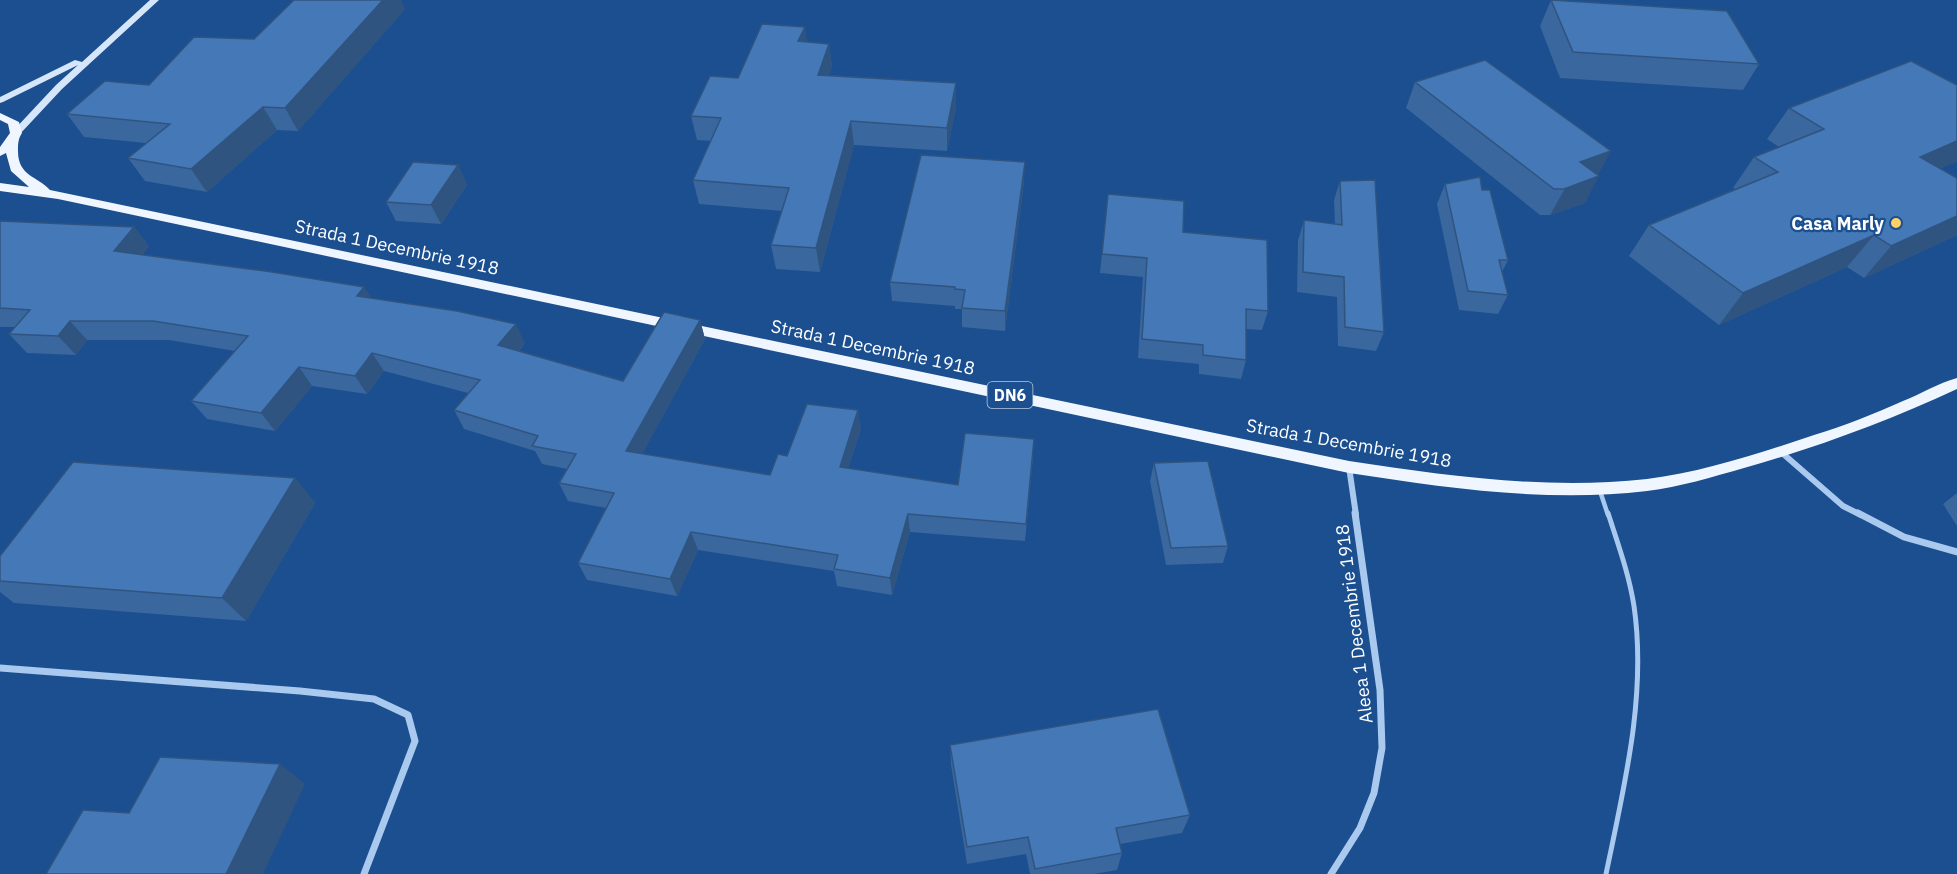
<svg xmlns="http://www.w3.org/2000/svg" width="1957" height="874" font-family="'IBM Plex Sans',sans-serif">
  <rect width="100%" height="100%" fill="#1b4f8f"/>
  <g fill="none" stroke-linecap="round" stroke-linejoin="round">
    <path stroke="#a9c9ee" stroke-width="4.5" d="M 1600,491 L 1608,515"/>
    <path stroke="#a9c9ee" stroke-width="5" d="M 1606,874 C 1624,787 1647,695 1634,606 C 1629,574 1618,544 1608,513"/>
    <path stroke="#a9c9ee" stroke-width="6" d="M 1781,452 L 1843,506 L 1861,515
      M 1349,467 L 1356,515"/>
    <path stroke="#a9c9ee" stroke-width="7" d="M 1858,513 L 1904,537 L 1957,552
      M 0,668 L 300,691 L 374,699 L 408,715 L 415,741 L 364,874
      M 1331,874 L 1360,828 L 1374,793 L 1382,748 L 1380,690 L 1355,513"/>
    <path fill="#d6e6fa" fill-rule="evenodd" d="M 150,0 L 159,0 L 62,89 L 19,135 L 13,135 L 13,131 L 56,85 L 78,65 L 3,102 L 0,103 L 0,97 L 75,60 L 82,62 Z"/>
    <path fill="#f0f6ff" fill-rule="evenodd" d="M 0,113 L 19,122 L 22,133 C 18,139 18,144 18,151 C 18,176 37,176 50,190 L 1349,461 C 1447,476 1548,490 1647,479 C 1703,472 1760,453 1814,435 C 1844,426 1874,414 1903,401 C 1921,394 1938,383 1957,378 L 1957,389 C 1888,421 1818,447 1744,468 C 1712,477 1680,487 1647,491 C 1548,503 1447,488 1349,473 L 58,199 L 0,191 L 0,183 L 29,187 L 11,171 L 6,153 L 0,156 L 0,147 L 10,133 L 8,124 L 0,120 Z"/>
  </g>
  <path fill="#3a679d" d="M 1551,0 L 1759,64 L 1743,90 L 1560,78 L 1540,26 Z
    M 405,9 L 298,131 L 277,130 L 207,192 L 145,181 L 128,158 L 146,143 L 84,137 L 67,114 L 149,85 L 254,39 Z
    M 807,42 L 829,44 L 832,67 L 829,75 L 956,83 L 956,107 L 947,151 L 854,145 L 820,272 L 776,269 L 771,245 L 782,211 L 699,204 L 693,180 L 711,141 L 697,140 L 691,116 L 738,78 Z
    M 1415,82 L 1598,175 L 1585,203 L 1550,215 L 1540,215 L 1406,108 Z
    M 1789,108 L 1941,169 L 1957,178 L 1957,235 L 1864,278 L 1847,267 L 1719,325 L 1629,256 L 1649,225 L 1735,189 L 1733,188 L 1754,157 L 1779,147 L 1767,139 Z
    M 458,165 L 467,185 L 441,224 L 396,221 L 386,202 Z
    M 1024,181 L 1005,331 L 962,327 L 962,309 L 955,309 L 955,306 L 892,301 L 890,282 Z
    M 1340,181 L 1384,332 L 1376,351 L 1338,346 L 1337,297 L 1297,292 L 1298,240 L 1304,220 L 1335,224 L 1334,200 Z
    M 1445,184 L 1482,190 L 1508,260 L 1502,272 L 1508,295 L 1498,314 L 1459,310 L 1437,204 Z
    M 1108,194 L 1183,232 L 1268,311 L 1262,330 L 1246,329 L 1246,360 L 1241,379 L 1199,374 L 1199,364 L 1138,358 L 1143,277 L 1100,273 Z
    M 0,221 L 134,227 L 149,246 L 142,255 L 364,287 L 371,298 L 525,343 L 519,351 L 623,381 L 700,320 L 705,339 L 642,454 L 770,475 L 787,456 L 861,429 L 848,468 L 958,485 L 1033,457 L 1025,541 L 910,532 L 892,595 L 837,586 L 834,571 L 698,550 L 677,596 L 587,580 L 578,563 L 606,508 L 568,501 L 559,483 L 567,469 L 542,464 L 535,451 L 464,429 L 454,410 L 468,393 L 384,371 L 367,394 L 312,386 L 275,431 L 207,419 L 191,401 L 235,351 L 169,340 L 87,340 L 76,355 L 27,353 L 9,334 L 15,327 L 0,327 Z
    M 1154,463 L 1228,546 L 1223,563 L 1166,565 L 1150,481 Z
    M 295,478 L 315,503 L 246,621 L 14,603 L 0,592 L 0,556 Z
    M 1957,493 L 1957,526 L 1943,504 Z
    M 950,745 L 1190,815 L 1182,833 L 1120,844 L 1122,853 L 1117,870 L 1094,874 L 1030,874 L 1026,854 L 967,864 L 951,765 Z"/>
  <path fill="#305480" d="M 383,0 L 401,0 L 405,9 L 298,131 L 285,108 Z
    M 805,27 L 808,50 L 798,41 Z
    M 829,44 L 832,67 L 821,98 L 818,75 Z
    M 956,83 L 956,107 L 947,151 L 947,128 Z
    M 263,107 L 277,130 L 207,192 L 191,169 Z
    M 851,121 L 854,145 L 820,272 L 816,248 Z
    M 1957,141 L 1957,162 L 1894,188 L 1920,157 Z
    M 1611,151 L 1597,177 L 1599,176 L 1585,203 L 1550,215 L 1580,162 Z
    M 1025,162 L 1024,181 L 1005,331 L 1005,311 Z
    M 458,165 L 467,185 L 441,224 L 431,205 Z
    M 1957,216 L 1957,235 L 1864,278 L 1891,246 Z
    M 134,227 L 149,246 L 129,270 L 114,251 Z
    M 1874,235 L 1847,267 L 1719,325 L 1743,293 Z
    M 364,287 L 376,306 L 357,296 Z
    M 700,320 L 705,339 L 634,469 L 626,451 Z
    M 70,321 L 87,340 L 76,355 L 58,336 Z
    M 516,324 L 525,343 L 508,364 L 498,345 Z
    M 372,353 L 384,371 L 367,394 L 355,376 Z
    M 299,367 L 312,386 L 275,431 L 261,413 Z
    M 858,410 L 861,429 L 842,485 L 840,467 Z
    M 295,478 L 315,503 L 246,621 L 222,598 Z
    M 908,514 L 910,532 L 892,595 L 890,578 Z
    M 691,532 L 698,550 L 677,596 L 670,579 Z
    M 280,764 L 305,784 L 263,874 L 226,874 Z"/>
  <path fill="#4478b7" stroke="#305480" stroke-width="1.5" d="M 294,0 L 383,0 L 285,108 L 263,107 L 191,169 L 128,158 L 170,124 L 67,114 L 105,81 L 149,85 L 194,37 L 254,39 Z
    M 1551,0 L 1727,11 L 1759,64 L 1573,52 Z
    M 762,24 L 805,27 L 798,41 L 829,44 L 818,75 L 956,83 L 947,128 L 851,121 L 816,248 L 771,245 L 789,188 L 693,180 L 721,118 L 691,116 L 710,76 L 738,78 Z
    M 1485,60 L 1611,151 L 1580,162 L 1599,176 L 1564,189 L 1554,189 L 1415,82 Z
    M 1911,61 L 1957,85 L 1957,141 L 1920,157 L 1957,178 L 1957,216 L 1891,246 L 1874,235 L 1743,293 L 1649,225 L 1778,172 L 1754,157 L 1824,129 L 1789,108 Z
    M 921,155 L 1025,162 L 1005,311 L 962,308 L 965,290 L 955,289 L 955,287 L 890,282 Z
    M 413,162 L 458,165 L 431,205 L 386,202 Z
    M 1480,177 L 1482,190 L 1490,190 L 1508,260 L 1499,260 L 1508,295 L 1468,291 L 1445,184 Z
    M 1375,180 L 1384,332 L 1345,327 L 1344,277 L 1303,272 L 1304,220 L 1342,225 L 1340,181 Z
    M 1108,194 L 1184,201 L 1183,232 L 1267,240 L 1268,311 L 1246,309 L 1246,360 L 1203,355 L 1203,345 L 1142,339 L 1147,258 L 1102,254 Z
    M 0,221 L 134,227 L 114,251 L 272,272 L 364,287 L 357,296 L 457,311 L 516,324 L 498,345 L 623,381 L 664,312 L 700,320 L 626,451 L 770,475 L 778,454 L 787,456 L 807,404 L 858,410 L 840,467 L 958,485 L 965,433 L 1034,439 L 1026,524 L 908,514 L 890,578 L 834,569 L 838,555 L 691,532 L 670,579 L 578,563 L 614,493 L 559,483 L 576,454 L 532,446 L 538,436 L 454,410 L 480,380 L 372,353 L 355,376 L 299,367 L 261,413 L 191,401 L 248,336 L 153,321 L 70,321 L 58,336 L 9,334 L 30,310 L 0,308 Z
    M 1208,461 L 1228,546 L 1171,548 L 1154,463 Z
    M 73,462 L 295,478 L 222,598 L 0,581 L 0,556 Z
    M 1158,709 L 1190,815 L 1116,828 L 1122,853 L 1035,869 L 1028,837 L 967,847 L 950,745 Z
    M 160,757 L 280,764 L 226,874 L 46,874 L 83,810 L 129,813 Z"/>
  <circle fill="#ffd166" stroke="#1b4f8f" stroke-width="2" cx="1896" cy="223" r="6"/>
  <g text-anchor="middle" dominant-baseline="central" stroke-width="4.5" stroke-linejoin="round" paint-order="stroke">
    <rect fill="#1b4f8f" stroke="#bbcadd" stroke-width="1.5" x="987.5" y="382" width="45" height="26" rx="4.5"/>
    <g font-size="16" font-weight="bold" fill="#fff">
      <text x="1010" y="395">DN6</text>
    </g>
    <g font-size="18" font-weight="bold" fill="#fff" stroke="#1b4f8f" text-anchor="end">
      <text x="1884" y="223">Casa Marly</text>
    </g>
    <g font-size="18" fill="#fff" stroke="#1b4f8f">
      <text transform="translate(397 247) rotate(12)">Strada 1 Decembrie 1918</text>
      <text transform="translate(873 347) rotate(12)">Strada 1 Decembrie 1918</text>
      <text transform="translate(1349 443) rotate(10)">Strada 1 Decembrie 1918</text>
      <text transform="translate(1354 624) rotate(-97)">Aleea 1 Decembrie 1918</text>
    </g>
  </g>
</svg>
